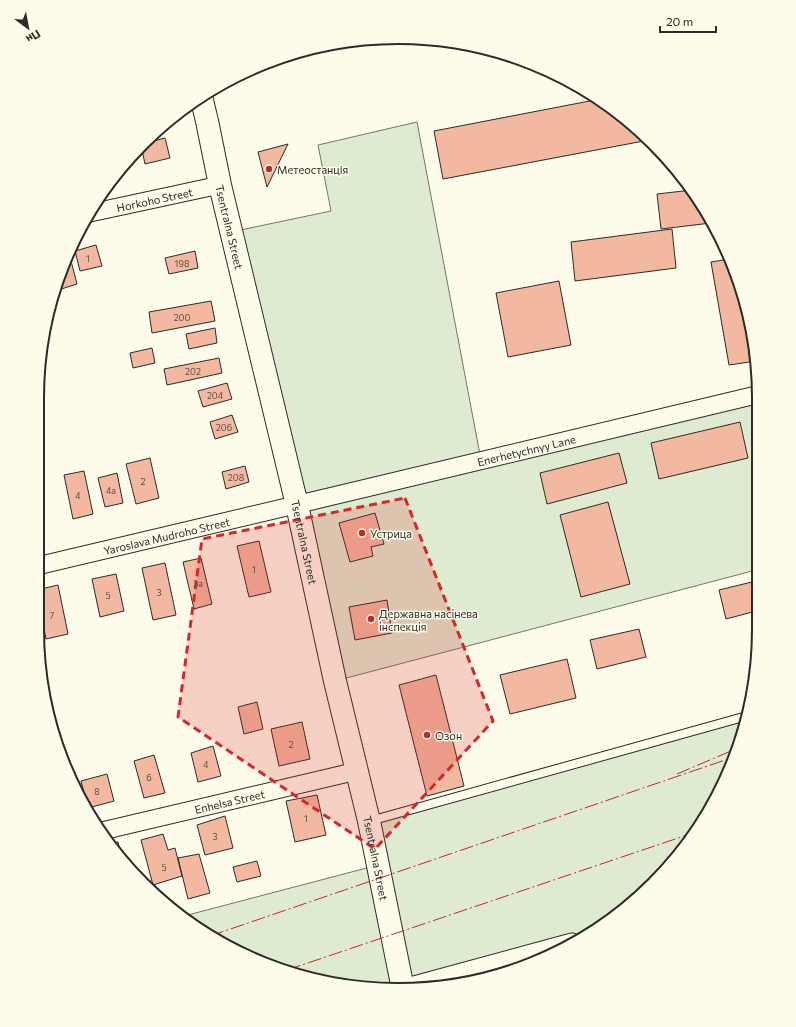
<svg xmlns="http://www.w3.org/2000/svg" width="796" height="1027" font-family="Commissioner,sans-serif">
  <rect width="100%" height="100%" fill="#fdfbea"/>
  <path fill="#deebd1" stroke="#74746e" d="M 417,122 L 481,460 L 756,395 L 756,570 L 335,681 L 231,232 L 331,211 L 318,145 Z
    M 747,716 L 740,745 L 698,829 L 653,884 L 598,929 L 572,942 L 398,990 L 305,978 L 218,942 L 184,916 L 378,865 L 369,821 Z"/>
  <path fill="#f2b8a0" stroke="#2b2b2b" d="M 270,61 L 271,67 L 240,77 L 240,75 L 260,64 Z
    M 600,99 L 649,140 L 443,179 L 434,131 Z
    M 165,138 L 170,158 L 145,164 L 142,150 L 150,142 Z
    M 288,144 L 267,187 L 258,152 Z
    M 692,190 L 698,198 L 711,223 L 661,229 L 657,194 Z
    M 672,229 L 676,268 L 575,281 L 571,242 Z
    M 96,245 L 102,266 L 80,271 L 75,251 Z
    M 195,251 L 198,268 L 169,274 L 165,258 Z
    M 69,253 L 77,284 L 55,291 L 54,291 Z
    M 729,259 L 740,282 L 756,351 L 756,361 L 729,365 L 711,262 Z
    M 559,281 L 571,345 L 508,357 L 496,293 Z
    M 211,301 L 215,321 L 152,333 L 149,312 Z
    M 215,328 L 217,343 L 189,349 L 186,334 Z
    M 152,348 L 155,363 L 133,368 L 130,353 Z
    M 219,358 L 222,373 L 167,385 L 164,369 Z
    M 227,383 L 232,399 L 203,407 L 198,391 Z
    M 232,415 L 238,432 L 215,439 L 210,422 Z
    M 740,422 L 748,458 L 659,479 L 651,443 Z
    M 619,453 L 627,483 L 547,504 L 540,473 Z
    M 150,458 L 159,498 L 136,504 L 126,464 Z
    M 245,466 L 249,482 L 226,489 L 222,472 Z
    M 84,471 L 93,514 L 73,519 L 64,475 Z
    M 117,473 L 123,503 L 105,507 L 98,478 Z
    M 608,502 L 630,584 L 581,597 L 560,515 Z
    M 37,507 L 41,523 L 37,524 Z
    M 375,513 L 384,544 L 371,547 L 373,556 L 350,562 L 339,523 Z
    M 259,541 L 271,592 L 249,597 L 237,546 Z
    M 201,558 L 212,604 L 194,609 L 183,562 Z
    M 165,563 L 176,615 L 153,620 L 142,568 Z
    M 116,574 L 124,611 L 100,617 L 92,579 Z
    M 756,581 L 756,611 L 726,619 L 719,590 Z
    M 58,585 L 68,634 L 46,639 L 37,595 L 37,590 Z
    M 387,600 L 392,633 L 355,640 L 349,607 Z
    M 639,629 L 646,657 L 597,669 L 590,640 Z
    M 567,659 L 576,698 L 510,714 L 500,675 Z
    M 436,675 L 464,786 L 427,796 L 399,685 Z
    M 257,702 L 263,729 L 244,734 L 238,707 Z
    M 302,722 L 310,759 L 279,766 L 271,729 Z
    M 213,746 L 221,776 L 198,782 L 191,753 Z
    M 154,755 L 165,793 L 144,798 L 134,761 Z
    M 107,774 L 114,801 L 88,808 L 81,781 Z
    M 317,795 L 326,835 L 295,842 L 286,801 Z
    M 225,816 L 233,848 L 205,855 L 197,825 Z
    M 163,834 L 168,850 L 175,848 L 182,876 L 153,885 L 141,840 Z
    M 118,842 L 121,856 L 111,843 Z
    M 199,854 L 210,893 L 188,899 L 178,858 Z
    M 257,861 L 261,876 L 237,882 L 233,867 Z"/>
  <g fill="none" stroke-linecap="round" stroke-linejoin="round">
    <g stroke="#2b2b2b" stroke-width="10">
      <path id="lane" d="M 370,821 L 747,716"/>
    </g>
    <g stroke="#2b2b2b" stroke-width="19">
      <g id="street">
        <path id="s1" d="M 90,213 L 220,185"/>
        <path id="s2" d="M 37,566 C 277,510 516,452 756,395"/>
        <path id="s3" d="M 102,831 L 357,771"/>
        <path d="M 403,988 L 572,942"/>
      </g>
    </g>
    <g stroke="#2b2b2b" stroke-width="24">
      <g id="secondary">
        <path id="s4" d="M 201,96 L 207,121 L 220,185 L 297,505 L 335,681 L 369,821 L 403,989"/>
      </g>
    </g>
    <use href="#lane" stroke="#fdfbea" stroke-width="8"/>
    <use href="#street" stroke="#fdfbea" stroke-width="17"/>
    <use href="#secondary" stroke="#fdfbea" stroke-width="22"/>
    <path stroke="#c62828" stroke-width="1" stroke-dasharray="14 3 2 3" stroke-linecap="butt" d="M 677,774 L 738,748
      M 210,936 L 734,757
      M 287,970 L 696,832"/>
  </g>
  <path fill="#d62828" fill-opacity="0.2" stroke="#d62828" stroke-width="3" stroke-dasharray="8 5" stroke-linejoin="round" d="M 405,498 L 493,721 L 375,849 L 178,717 L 202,539 Z"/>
  <g fill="#c62828" stroke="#fdfbea" stroke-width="1.5">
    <circle cx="269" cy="169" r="4"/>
    <circle cx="362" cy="533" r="4"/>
    <circle cx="371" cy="619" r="4"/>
    <circle cx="427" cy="735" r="4"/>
  </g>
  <g text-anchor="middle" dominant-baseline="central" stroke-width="3" stroke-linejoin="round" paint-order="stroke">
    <g font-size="9" fill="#5d4e48">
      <text x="88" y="258">1</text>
      <text x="182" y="263">198</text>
      <text x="182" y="317">200</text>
      <text x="193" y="371">202</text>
      <text x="215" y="395">204</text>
      <text x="224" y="427">206</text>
      <text x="236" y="477">208</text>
      <text x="143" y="481">2</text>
      <text x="111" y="490">4а</text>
      <text x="78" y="495">4</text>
      <text x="254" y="569">1</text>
      <text x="198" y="583">3а</text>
      <text x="159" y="592">3</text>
      <text x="108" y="595">5</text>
      <text x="52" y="615">7</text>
      <text x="291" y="744">2</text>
      <text x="206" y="764">4</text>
      <text x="149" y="777">6</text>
      <text x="97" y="791">8</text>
      <text x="306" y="818">1</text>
      <text x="215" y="836">3</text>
      <text x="164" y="867">5</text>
    </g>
    <g font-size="11" fill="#2b2b2b" stroke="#fdfbea" text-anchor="start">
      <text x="277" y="169">Метеостанція</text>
      <text x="370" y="533">Устрица</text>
      <text x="379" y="613">Державна насiнева<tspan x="379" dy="13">iнспекцiя</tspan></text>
      <text x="435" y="735">Озон</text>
    </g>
    <g font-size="11" fill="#2b2b2b" stroke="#fdfbea">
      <text stroke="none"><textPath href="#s1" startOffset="66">Horkoho Street</textPath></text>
      <text stroke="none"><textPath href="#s4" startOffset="134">Tsentralna Street</textPath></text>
      <text stroke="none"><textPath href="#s2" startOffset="503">Enerhetychnyy Lane</textPath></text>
      <text stroke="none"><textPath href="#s2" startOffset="133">Yaroslava Mudroho Street</textPath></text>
      <text stroke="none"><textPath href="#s4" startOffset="458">Tsentralna Street</textPath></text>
      <text stroke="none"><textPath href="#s3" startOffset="131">Enhelsa Street</textPath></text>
      <text stroke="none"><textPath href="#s4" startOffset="782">Tsentralna Street</textPath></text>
    </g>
  </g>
  <path d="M0 0H796V1027H0ZM398 44H398A354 354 0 0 1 752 398V629A354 354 0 0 1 398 983H398A354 354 0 0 1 44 629V398A354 354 0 0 1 398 44Z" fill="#fdfbea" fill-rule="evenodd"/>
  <path fill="none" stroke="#2b2b2b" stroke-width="2" d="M398 44H398A354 354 0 0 1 752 398V629A354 354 0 0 1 398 983H398A354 354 0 0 1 44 629V398A354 354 0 0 1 398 44Z"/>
  <g transform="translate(28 28) rotate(148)" stroke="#fdfbea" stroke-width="3" paint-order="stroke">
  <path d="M0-3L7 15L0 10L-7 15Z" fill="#2b2b2b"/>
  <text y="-6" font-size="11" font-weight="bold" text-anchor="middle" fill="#2b2b2b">Пн</text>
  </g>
  <path d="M660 26v6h56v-6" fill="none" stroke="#2b2b2b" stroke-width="2"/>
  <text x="666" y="26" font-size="12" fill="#2b2b2b" stroke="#fdfbea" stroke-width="3" paint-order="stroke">20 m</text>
</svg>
